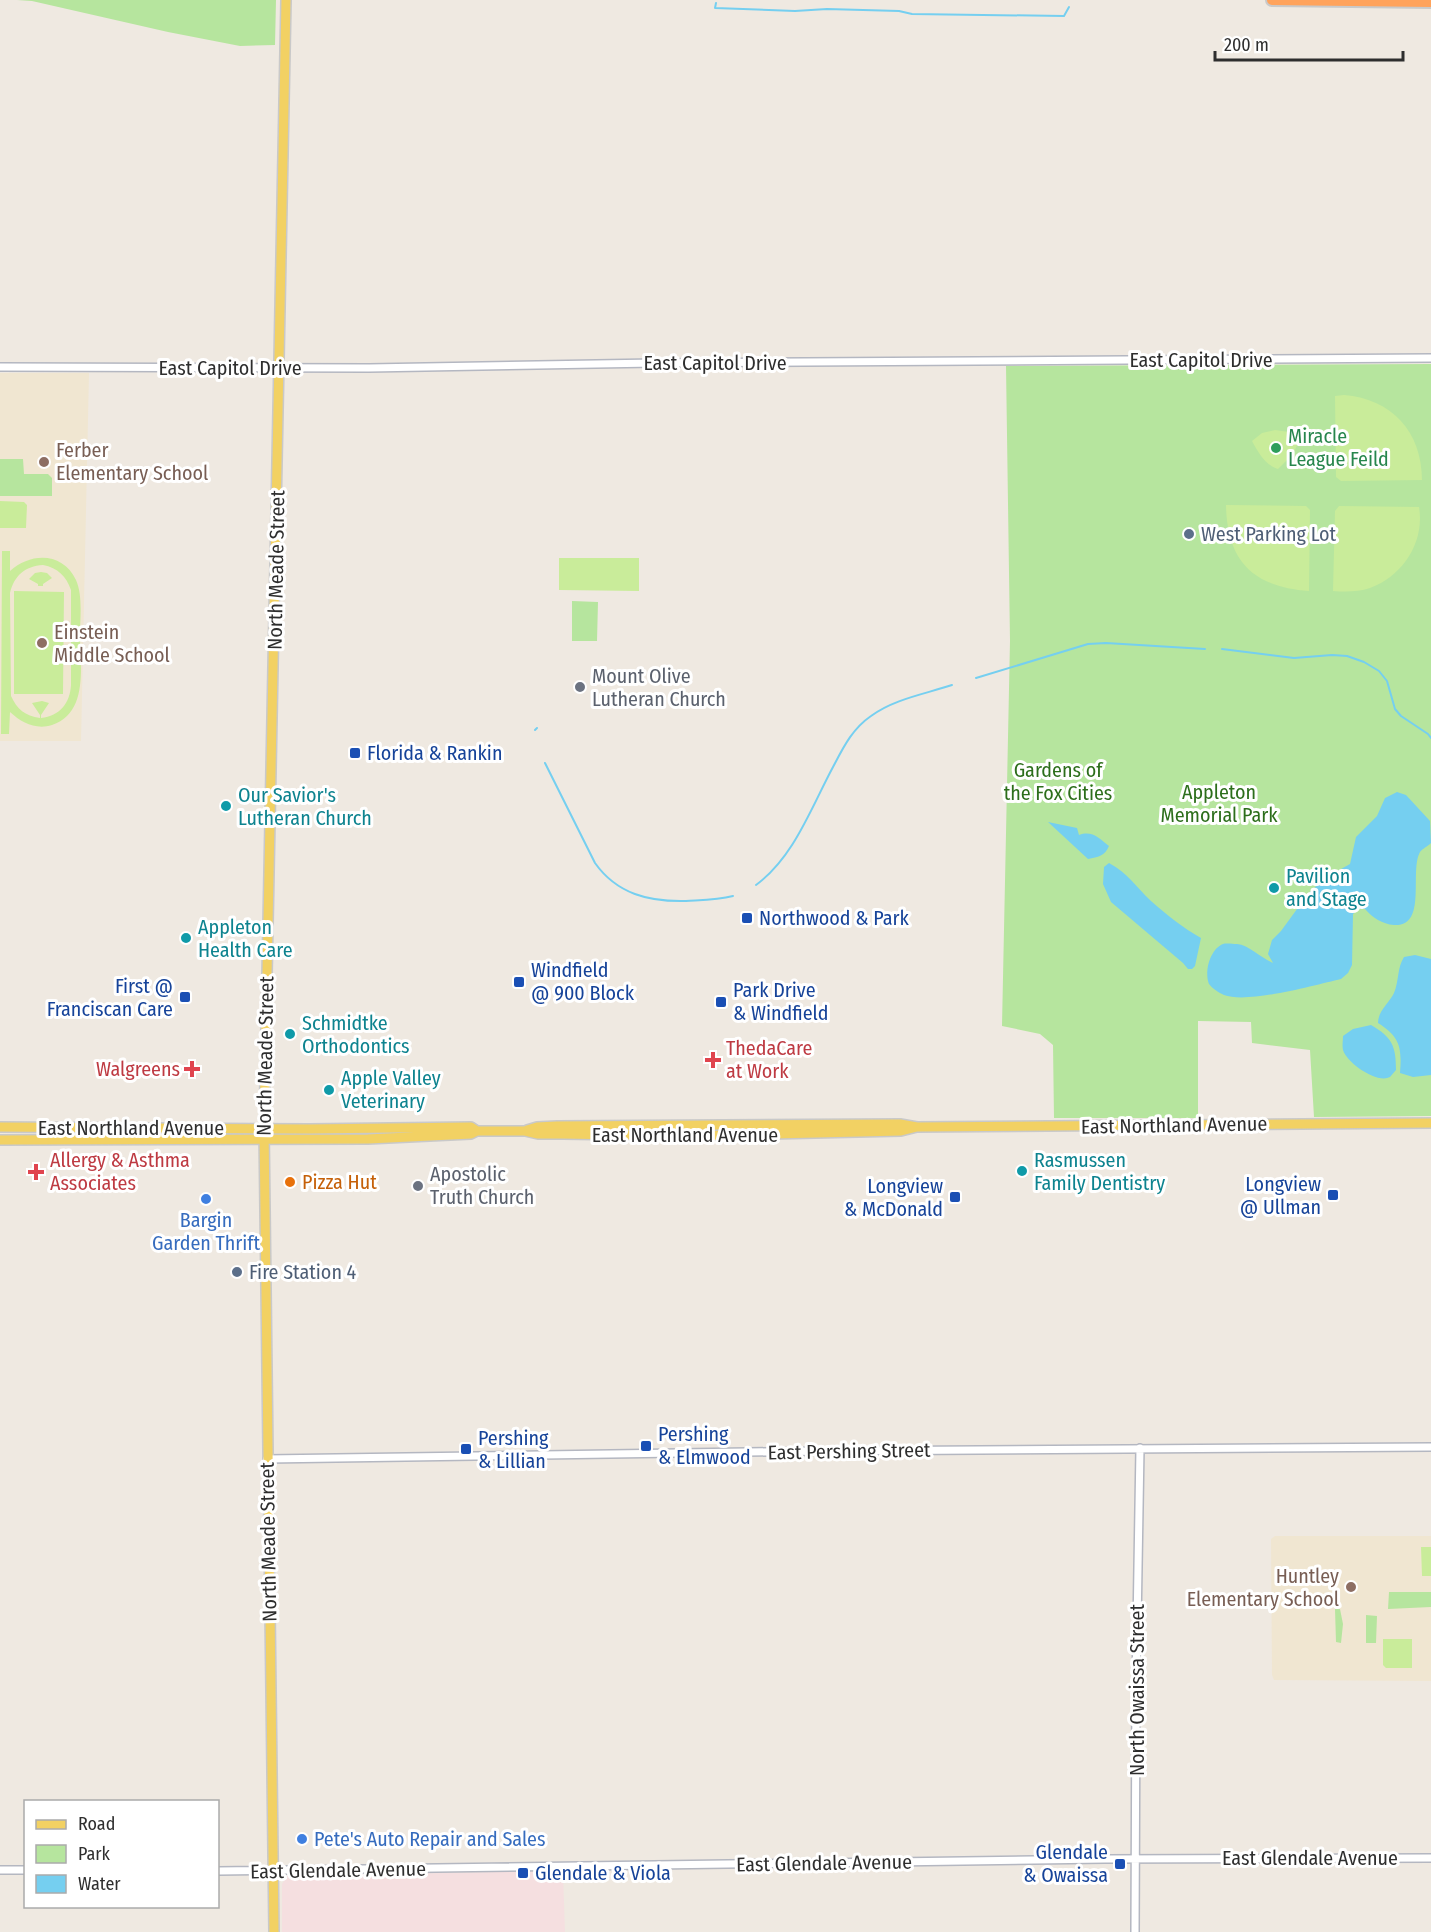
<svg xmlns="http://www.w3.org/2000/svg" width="1431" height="1932" font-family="'Fira Sans Condensed',sans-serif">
  <rect width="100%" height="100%" fill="#efe9e1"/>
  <path fill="#f0e6d1" d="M 0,373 L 89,373 L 81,741 L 0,741 Z
    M 1275,1536 L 1431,1536 L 1431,1681 L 1274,1680 L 1272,1675 L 1271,1539 Z"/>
  <path fill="#f5dfe0" d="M 548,1871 L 563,1873 L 565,1932 L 282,1932 L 282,1884 L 287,1876 Z"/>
  <path fill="#b6e59e" d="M 17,0 L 276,0 L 275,45 L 240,46 L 168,32 L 32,1 Z
    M 1431,364 L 1431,1116 L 1314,1117 L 1310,1050 L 1252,1043 L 1251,1022 L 1198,1021 L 1198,1118 L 1054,1118 L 1053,1045 L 1040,1034 L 1002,1026 L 1010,641 L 1006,366 Z
    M 0,459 L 23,459 L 24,474 L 48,474 L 52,478 L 52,496 L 0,496 Z
    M 572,601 L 598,602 L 597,641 L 572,641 Z
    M 1389,1592 L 1431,1592 L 1431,1607 L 1388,1609 Z
    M 1335,1609 L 1340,1609 L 1343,1624 L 1341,1643 L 1336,1642 Z
    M 1366,1615 L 1377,1616 L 1376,1643 L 1366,1643 Z"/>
  <path fill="#c9ec9a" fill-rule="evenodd" d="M 1344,395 C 1392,399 1422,432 1422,480 L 1341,481 L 1336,477 L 1335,396 Z
    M 1275,430 L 1289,432 L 1300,440 L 1292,455 L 1278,469 C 1265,465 1258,452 1252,441 L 1262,433 Z
    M 0,501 L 24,502 L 27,505 L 26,528 L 0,528 Z
    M 1226,505 L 1306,506 L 1310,510 L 1309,591 C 1254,587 1227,562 1226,505 Z
    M 1339,506 L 1419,507 C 1425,542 1403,576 1370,588 C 1358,592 1346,592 1333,591 L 1335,511 Z
    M 2,551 L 10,551 L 10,571 C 31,552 63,552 76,580 C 83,596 80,618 80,635 C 80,665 89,713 52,725 C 36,730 22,723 10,712 L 9,734 L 1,734 ZM 43,565 C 58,568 66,576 71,590 L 71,685 C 70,703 60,716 41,718 L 41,715 L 49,703 L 42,701 L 32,703 L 40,715 L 40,718 C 25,716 17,709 11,696 L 10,593 C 14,576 25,566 43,565 Z
    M 559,558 L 639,558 L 639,591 L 559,590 Z
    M 41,572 L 47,573 L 52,578 L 43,584 L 43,586 L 38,586 L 38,584 L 29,579 L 35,573 Z
    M 14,591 L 64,592 L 63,694 L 14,694 Z
    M 1421,1547 L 1431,1547 L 1431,1576 L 1422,1576 Z
    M 1383,1639 L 1412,1639 L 1412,1668 L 1386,1668 L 1383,1665 Z"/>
  <path fill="#75cff0" d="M 1397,792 L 1406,795 L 1430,821 L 1431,843 C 1428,846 1422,849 1420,852 C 1409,872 1428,927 1394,925 C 1382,924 1373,918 1365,909 L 1358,909 L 1353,914 L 1352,965 L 1348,973 L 1341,979 C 1315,985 1248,1004 1224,995 C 1219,993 1212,988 1209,984 C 1204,972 1210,949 1223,944 C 1226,943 1233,944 1237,944 C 1249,945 1261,958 1273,963 L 1268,954 L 1272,940 L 1281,931 L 1308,894 L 1325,878 L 1350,864 L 1356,837 L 1377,816 L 1385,798 Z
    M 1048,822 L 1077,828 L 1079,835 C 1092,830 1099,838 1109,846 C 1105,856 1098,857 1088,859 Z
    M 1109,863 C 1128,873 1136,887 1151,901 C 1167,915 1183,928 1201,938 L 1195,966 L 1192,969 L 1188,969 L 1183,963 L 1111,902 L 1103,884 L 1104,867 Z
    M 1415,955 L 1431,959 L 1431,1075 L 1413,1077 L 1400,1073 C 1402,1047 1400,1037 1378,1023 C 1378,1011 1389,1003 1394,993 C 1399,981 1397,968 1404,957 Z
    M 1371,1025 C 1392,1037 1396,1046 1396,1070 C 1394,1072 1392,1075 1390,1077 C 1377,1084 1347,1063 1343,1050 C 1342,1046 1343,1040 1343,1036 L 1353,1029 Z"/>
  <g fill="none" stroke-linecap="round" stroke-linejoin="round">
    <path stroke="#75cff0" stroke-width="2" d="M 716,3 L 715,8 L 795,11 L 827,9 L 899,11 L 912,14 L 1064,16 L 1069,7
      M 1222,649 L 1294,658 L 1332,655 L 1347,656 L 1364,662 L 1379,671 L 1387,681 L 1395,709 L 1401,716 L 1428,734 L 1431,738
      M 976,678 L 1088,644 L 1106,643 L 1205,649
      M 535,730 L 537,728
      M 545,763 L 595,863 C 617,894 649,902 686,901 C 702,900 717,900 733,896
      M 756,885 C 794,857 811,808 833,767 C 843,748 852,729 871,716 C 894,699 925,694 952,685"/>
    <g stroke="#b4b7c1" stroke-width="10">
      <path id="minor" d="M 0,367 L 369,368 L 655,363 L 1431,358
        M 267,1459 L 824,1451 L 1431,1447
        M 0,1870 L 26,1870
        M 218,1871 L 1105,1859 L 1431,1858
        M 1135,1932 L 1136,1686 L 1140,1448"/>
    </g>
    <g stroke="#c9c9c9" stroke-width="12">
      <path id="major" d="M 0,1127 L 309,1129 L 471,1127 L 477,1131
        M 527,1130 L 537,1127 L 557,1126 L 900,1124 L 917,1127 L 1431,1123
        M 0,1140 L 368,1139 L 471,1134 L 477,1131 L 525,1131 L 538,1134 L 563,1134 L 684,1136 L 901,1131 L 917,1127
        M 274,1932 L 264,1129 L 286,0"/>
    </g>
    <g stroke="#c9c9c9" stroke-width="14">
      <path id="highway" d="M 1272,0 L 1431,2"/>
    </g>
    <use href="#minor" stroke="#fff" stroke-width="7"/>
    <use href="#major" stroke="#f2d163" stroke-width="9"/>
    <use href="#highway" stroke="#ffa35c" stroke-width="10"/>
  </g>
  <circle fill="#2e9e5b" stroke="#fff" stroke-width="2" cx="1276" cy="448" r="6"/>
  <g fill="#8d6e63" stroke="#fff" stroke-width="2">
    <circle cx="44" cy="462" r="6"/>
    <circle cx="42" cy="643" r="6"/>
    <circle cx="1351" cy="1587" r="6"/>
  </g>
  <g fill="#5c6f8a" stroke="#fff" stroke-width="2">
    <circle cx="1189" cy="534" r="6"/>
    <circle cx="237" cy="1272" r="6"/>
  </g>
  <g fill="#6b7280" stroke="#fff" stroke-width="2">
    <circle cx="580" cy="687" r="6"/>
    <circle cx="418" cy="1186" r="6"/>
  </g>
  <g fill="#1a4fb4" stroke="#fff" stroke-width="2">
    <rect x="349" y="747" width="12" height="12" rx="3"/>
    <rect x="741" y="912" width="12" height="12" rx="3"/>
    <rect x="513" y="976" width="12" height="12" rx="3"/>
    <rect x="179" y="991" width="12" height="12" rx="3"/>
    <rect x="715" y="996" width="12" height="12" rx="3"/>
    <rect x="1327" y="1189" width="12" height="12" rx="3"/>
    <rect x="949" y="1191" width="12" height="12" rx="3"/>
    <rect x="640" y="1440" width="12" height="12" rx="3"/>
    <rect x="460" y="1443" width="12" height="12" rx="3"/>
    <rect x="1114" y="1858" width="12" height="12" rx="3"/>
    <rect x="517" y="1867" width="12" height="12" rx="3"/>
  </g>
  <g fill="#0f9aa8" stroke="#fff" stroke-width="2">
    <circle cx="226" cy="806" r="6"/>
    <circle cx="1274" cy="888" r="6"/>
    <circle cx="186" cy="938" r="6"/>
    <circle cx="290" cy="1034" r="6"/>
    <circle cx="329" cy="1090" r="6"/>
    <circle cx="1022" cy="1171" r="6"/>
  </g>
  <g fill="#e0444e" stroke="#fff" stroke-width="2">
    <path d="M710 1051h6v6h6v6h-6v6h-6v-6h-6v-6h6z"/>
    <path d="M189 1060h6v6h6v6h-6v6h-6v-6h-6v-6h6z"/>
    <path d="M33 1163h6v6h6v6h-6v6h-6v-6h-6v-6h6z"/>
  </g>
  <circle fill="#e8710a" stroke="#fff" stroke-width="2" cx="290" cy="1182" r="6"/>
  <g fill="#3f7fe0" stroke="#fff" stroke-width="2">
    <circle cx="206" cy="1199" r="6"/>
    <circle cx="302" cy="1839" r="6"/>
  </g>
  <g text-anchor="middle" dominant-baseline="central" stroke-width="6" stroke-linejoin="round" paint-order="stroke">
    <g font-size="20" fill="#2e2e2e" stroke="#fff">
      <text x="1201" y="360">East Capitol Drive</text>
      <text x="715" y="363">East Capitol Drive</text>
      <text x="230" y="368">East Capitol Drive</text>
      <text transform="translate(276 570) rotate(-89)">North Meade Street</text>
      <text transform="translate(265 1056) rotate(-89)">North Meade Street</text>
      <text transform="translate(1174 1125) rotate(-1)">East Northland Avenue</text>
      <text x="131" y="1128">East Northland Avenue</text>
      <text x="685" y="1135">East Northland Avenue</text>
      <text transform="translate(849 1451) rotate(-1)">East Pershing Street</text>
      <text transform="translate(268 1542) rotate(-91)">North Meade Street</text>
      <text transform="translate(1137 1690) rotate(-90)">North Owaissa Street</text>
      <text x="1310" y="1858">East Glendale Avenue</text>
      <text transform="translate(824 1863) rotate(-1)">East Glendale Avenue</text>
      <text transform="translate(338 1870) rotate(-1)">East Glendale Avenue</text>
    </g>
    <g font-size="20" fill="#27864d" stroke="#fff" text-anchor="start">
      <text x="1288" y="436">Miracle<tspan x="1288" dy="23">League Feild</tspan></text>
    </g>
    <g font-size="20" fill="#785e54" stroke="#fff" text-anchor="start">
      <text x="56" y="450">Ferber<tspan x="56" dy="23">Elementary School</tspan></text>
      <text x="54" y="632">Einstein<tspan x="54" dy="23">Middle School</tspan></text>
      <text x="1339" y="1576" text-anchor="end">Huntley<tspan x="1339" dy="23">Elementary School</tspan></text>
    </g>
    <g font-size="20" fill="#4e5e75" stroke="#fff" text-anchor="start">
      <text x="1201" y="534">West Parking Lot</text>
      <text x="249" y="1272">Fire Station 4</text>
    </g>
    <g font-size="20" fill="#5b616d" stroke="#fff" text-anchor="start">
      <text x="592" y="676">Mount Olive<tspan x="592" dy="23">Lutheran Church</tspan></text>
      <text x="430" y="1174">Apostolic<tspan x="430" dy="23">Truth Church</tspan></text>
    </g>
    <g font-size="20" fill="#164399" stroke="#fff" text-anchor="start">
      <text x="367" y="753">Florida &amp; Rankin</text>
      <text x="759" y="918">Northwood &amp; Park</text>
      <text x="531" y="970">Windfield<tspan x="531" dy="23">@ 900 Block</tspan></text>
      <text x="173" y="986" text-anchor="end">First @<tspan x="173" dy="23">Franciscan Care</tspan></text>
      <text x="733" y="990">Park Drive<tspan x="733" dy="23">&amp; Windfield</tspan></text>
      <text x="1321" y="1184" text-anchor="end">Longview<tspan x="1321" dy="23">@ Ullman</tspan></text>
      <text x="943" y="1186" text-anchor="end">Longview<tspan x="943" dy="23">&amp; McDonald</tspan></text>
      <text x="658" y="1434">Pershing<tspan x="658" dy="23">&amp; Elmwood</tspan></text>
      <text x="478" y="1438">Pershing<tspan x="478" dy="23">&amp; Lillian</tspan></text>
      <text x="1108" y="1852" text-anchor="end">Glendale<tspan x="1108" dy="23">&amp; Owaissa</tspan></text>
      <text x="535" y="1873">Glendale &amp; Viola</text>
    </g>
    <g font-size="20" fill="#2c6e1b" stroke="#fff">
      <text x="1058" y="770">Gardens of<tspan x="1058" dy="23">the Fox Cities</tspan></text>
      <text x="1219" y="792">Appleton<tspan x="1219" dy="23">Memorial Park</tspan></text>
    </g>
    <g font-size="20" fill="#0d838f" stroke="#fff" text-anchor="start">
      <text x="238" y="795">Our Savior's<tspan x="238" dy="23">Lutheran Church</tspan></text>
      <text x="1286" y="876">Pavilion<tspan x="1286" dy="23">and Stage</tspan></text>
      <text x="198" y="927">Appleton<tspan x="198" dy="23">Health Care</tspan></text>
      <text x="302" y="1023">Schmidtke<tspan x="302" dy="23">Orthodontics</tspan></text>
      <text x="341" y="1078">Apple Valley<tspan x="341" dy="23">Veterinary</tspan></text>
      <text x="1034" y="1160">Rasmussen<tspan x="1034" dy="23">Family Dentistry</tspan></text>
    </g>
    <g font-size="20" fill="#be3a42" stroke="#fff" text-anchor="start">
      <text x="726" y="1048">ThedaCare<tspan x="726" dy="23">at Work</tspan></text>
      <text x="180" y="1069" text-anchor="end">Walgreens</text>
      <text x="50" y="1160">Allergy &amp; Asthma<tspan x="50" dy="23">Associates</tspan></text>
    </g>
    <g font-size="20" fill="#c56008" stroke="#fff" text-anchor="start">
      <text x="302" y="1182">Pizza Hut</text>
    </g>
    <g font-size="20" fill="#366cbe" stroke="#fff">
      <text x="206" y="1220">Bargin<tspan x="206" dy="23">Garden Thrift</tspan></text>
      <text x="314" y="1839" text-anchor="start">Pete's Auto Repair and Sales</text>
    </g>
  </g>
  <rect x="24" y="1800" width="195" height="108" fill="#ffffff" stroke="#ababab" stroke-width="1.5"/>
  <rect x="36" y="1820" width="30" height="9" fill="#f2d163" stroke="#ababab" stroke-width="1.5"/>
  <text x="78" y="1830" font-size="18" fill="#2e2e2e">Road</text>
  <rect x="36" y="1845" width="30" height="18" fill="#b6e59e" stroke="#ababab" stroke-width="1.5"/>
  <text x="78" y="1860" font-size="18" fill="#2e2e2e">Park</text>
  <rect x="36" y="1875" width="30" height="18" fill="#75cff0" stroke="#ababab" stroke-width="1.5"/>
  <text x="78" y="1890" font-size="18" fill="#2e2e2e">Water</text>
  <path d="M1215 51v9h188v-9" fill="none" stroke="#2e2e2e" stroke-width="3"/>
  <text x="1224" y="51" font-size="18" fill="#2e2e2e" stroke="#ffffff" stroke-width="4.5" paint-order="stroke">200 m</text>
</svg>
